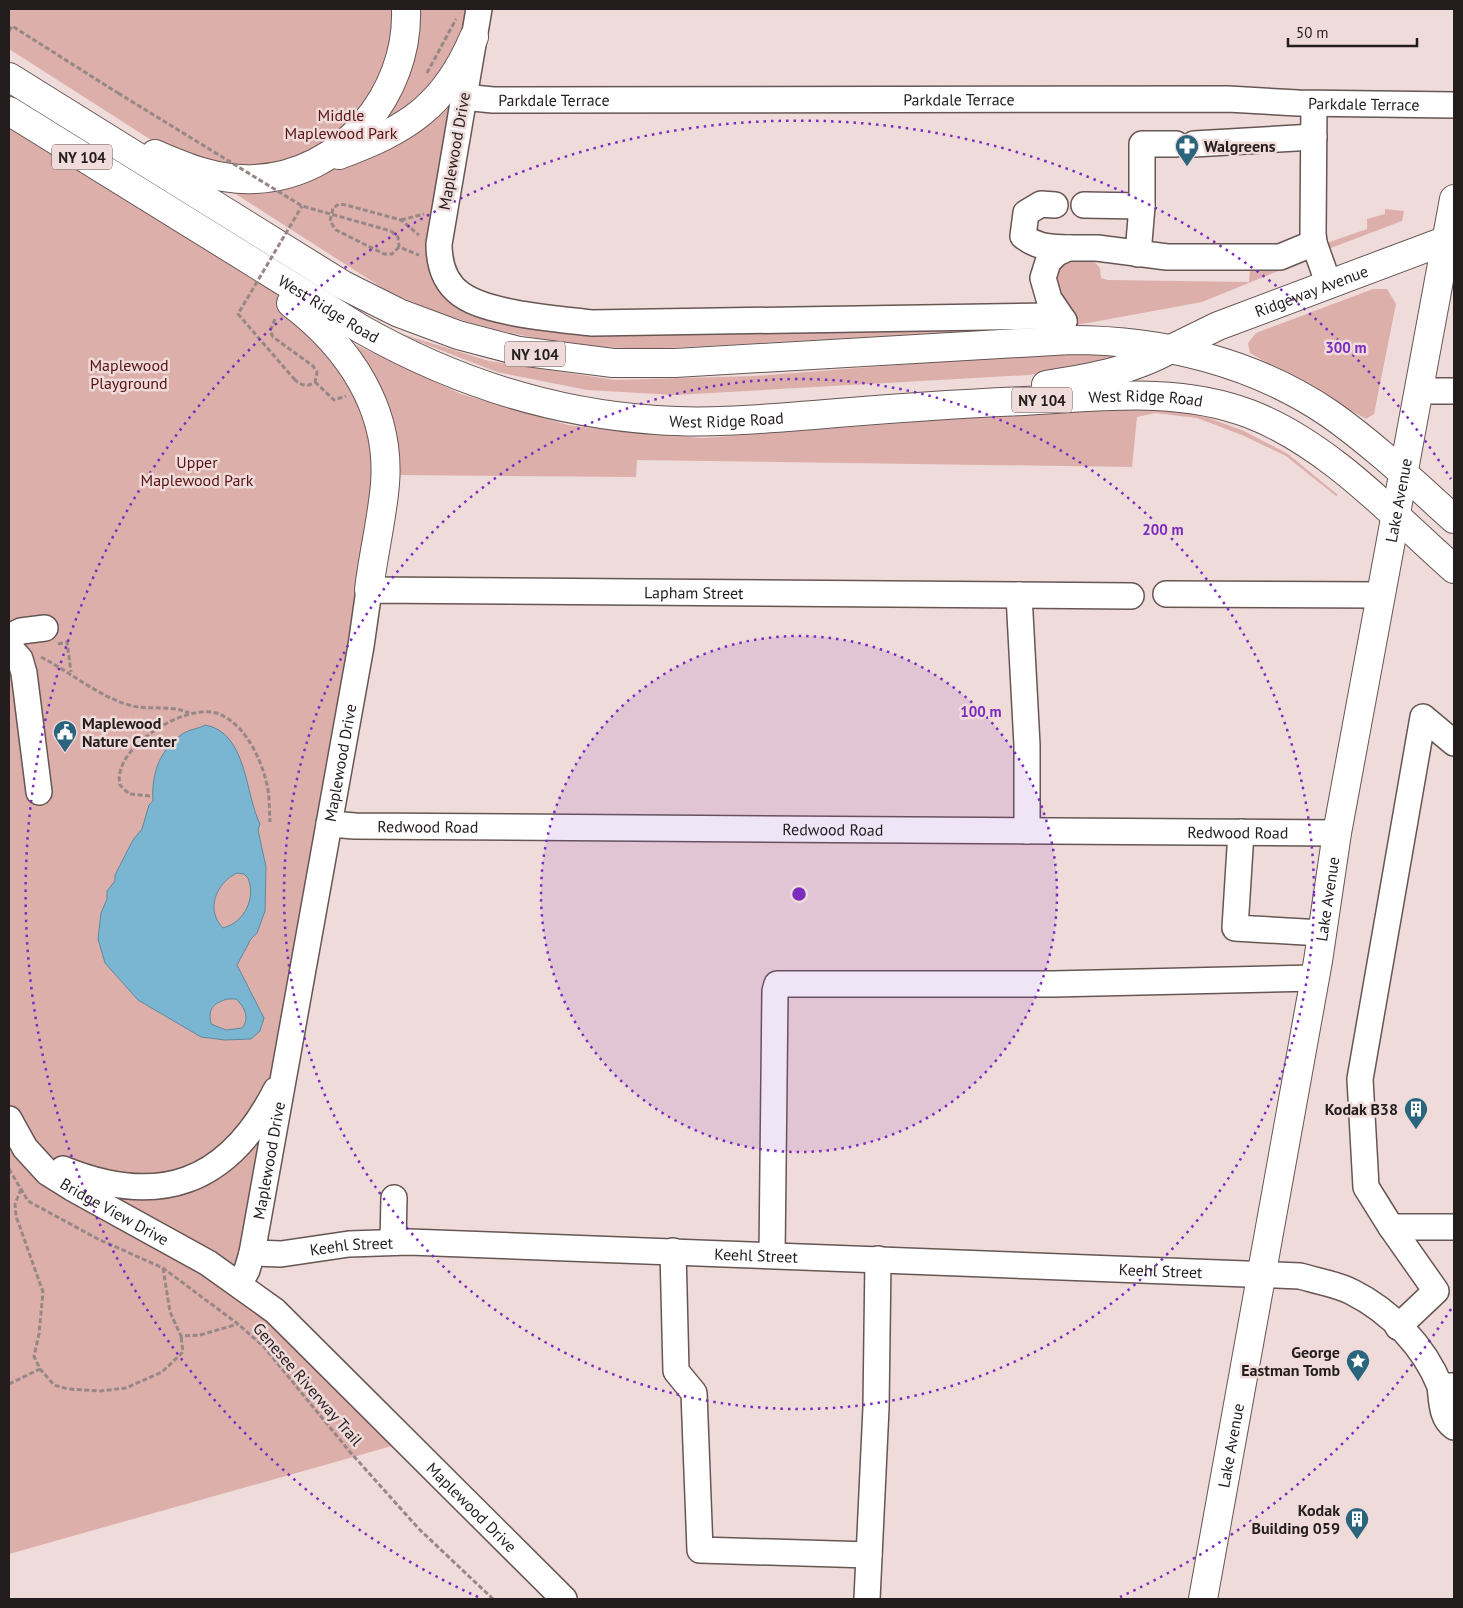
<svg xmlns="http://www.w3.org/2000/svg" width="1463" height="1608" font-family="'PT Sans',sans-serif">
  <rect width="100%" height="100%" fill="#efdbd9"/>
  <path fill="#dcafab" d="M 9,9 L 479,9 L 440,237 L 467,310 L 1050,327 L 650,349 C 559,347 467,330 384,289 L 9,49 Z
    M 9,111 L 171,214 L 297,308 L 327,333 L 385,454 L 239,1284 L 406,1442 L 9,1554 Z
    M 1385,209 L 1404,211 L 1402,221 L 1328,249 L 1324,244 L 1367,229 L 1367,219 L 1385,214 Z
    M 1089,255 L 1100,268 L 1101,278 L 1108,280 L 1249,282 L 1250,270 L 1288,267 L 1202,302 L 1077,325 L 1059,303 L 1053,262 Z
    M 1373,289 L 1387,289 L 1396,304 L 1374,414 L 1366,419 L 1250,353 L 1248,343 L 1256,333 Z
    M 386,329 L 489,361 L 615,380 L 755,376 L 1053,353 L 1125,353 L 1075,368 L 1029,375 L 675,395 L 587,390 L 497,372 Z
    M 356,345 L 461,394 L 568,425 L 622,432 L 703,438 L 904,423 L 989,414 L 1165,408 L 1198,414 L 1244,431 L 1288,454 L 1338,495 L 1336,496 L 1286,456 L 1242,435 L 1197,418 L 1155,413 L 1137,417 L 1132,467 L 637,460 L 636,477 L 396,475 L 393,428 L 380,386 Z"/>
  <path fill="#7ab6d1" stroke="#60889b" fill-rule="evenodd" d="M 205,725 C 247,732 245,794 260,824 L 258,830 L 266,867 L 265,911 L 257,933 L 251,939 L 237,965 L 264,1018 L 260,1031 L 251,1039 L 225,1040 L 201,1037 L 138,1000 L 105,963 L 98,939 L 101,913 L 107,899 L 107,891 L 115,881 L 115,875 L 133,840 L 142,829 L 149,805 L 153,801 C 151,774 160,748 184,733 C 190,729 199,729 205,725 ZM 237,873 L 244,874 L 248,878 C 256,898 245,922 223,928 C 205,910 216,883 237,873 ZM 227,999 L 236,999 C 245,1007 250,1019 242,1028 L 226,1030 L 211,1024 C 208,1009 212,1004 227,999 Z"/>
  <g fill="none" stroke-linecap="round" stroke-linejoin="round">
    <g stroke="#665654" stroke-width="28">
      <g id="minor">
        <path d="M 479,9 L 439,244 C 439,295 472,304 515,313 C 541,318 566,320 592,323 L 1048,316 L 1064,321"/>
        <path id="s1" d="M 463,97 L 493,100 L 1228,99 L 1298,103 L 1454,105"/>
        <path d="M 1314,104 L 1313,233 L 1314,243 L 1329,285"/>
        <path d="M 1194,144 L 1314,137"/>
        <path d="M 1055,205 L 1041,204 L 1026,213 L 1023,236 C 1038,248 1050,247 1068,248"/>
        <path d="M 1084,205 L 1142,206"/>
        <path d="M 1138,254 L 1142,206 L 1142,144 L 1176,144"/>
        <path d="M 1064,321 L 1049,299 L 1043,278 L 1048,262 L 1057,253 L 1068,248 L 1097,248 L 1167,257 L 1280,257 L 1314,243"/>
        <path d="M 1419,391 L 1454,391"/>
        <path d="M 1166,594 L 1381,595"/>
        <path d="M 1019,595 L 1027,745 L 1027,831"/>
        <path d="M 9,637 L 21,631 L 45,628"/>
        <path d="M 9,647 L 20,659 L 24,673 L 39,792"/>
        <path id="s2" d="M 329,824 L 355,826 L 1337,833"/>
        <path d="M 1241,832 L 1235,928 L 1322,933"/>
        <path id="s3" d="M 9,1119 L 25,1148 L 48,1173 L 72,1188 L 208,1263 L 275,1311 L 564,1599"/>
        <path d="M 63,1169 C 159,1208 228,1184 276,1090"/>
        <path d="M 1391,1227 L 1454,1227"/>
        <path d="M 393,1242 L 394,1198"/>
        <path d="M 673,1251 L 676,1371 L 694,1393 L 700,1550 L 869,1555"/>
        <path id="s4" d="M 252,1253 L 281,1254 L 349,1244 L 409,1242 L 1300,1276 C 1316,1281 1337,1284 1352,1292 C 1390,1311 1424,1346 1440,1386 L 1454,1386"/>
        <path d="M 772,1255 L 775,991 L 777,984 L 1053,984 L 1314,978"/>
        <path id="s5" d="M 239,1284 L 247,1270 L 252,1253 L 361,646 L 369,590 L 1131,596"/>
        <path d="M 1398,1327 L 1436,1291 L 1391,1227 L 1366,1187 L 1360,1079 L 1423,717 L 1454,743"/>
        <path d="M 1440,1386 C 1442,1401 1441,1418 1454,1427"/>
        <path d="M 867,1599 L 876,1408 L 878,1259"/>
      </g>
    </g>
    <g stroke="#665654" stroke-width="30">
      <g id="major">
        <path id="s6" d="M 1171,349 L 1218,326 L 1447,240"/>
        <path id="s7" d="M 1203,1599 L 1318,961 L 1337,833 L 1454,199"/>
      </g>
    </g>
    <g stroke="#665654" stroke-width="30">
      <g id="highway">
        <path d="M 9,77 L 343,285 L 399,313 L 458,335 L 519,351 L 613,363 L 675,363 L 1071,340 C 1162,340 1254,362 1330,414 C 1374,445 1414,483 1454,519"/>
        <path id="s8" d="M 9,111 L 361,329 C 453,381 550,413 656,420 C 708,424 761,419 814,415 C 884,409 954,404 1024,401 C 1100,397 1177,386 1250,414 C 1328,444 1393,515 1454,569"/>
        <path d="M 155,154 C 187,168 219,181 255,179 C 342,175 409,94 406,9"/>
        <path d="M 339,155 C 407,130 445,106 474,37"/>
        <path d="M 291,303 C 349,347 391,409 385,484 C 382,520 373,555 369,590"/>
        <path d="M 1046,385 C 1094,377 1128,372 1171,349"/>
      </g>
    </g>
    <path stroke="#978887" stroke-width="3" stroke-dasharray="5 2.5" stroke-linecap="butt" d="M 9,31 L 12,26 L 118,93
      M 427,73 L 456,19
      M 401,220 L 424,214
      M 391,231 L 398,237 L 399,247 L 419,255
      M 399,247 L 392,254 L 384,254 L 336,230 L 330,221 L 333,208 L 339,204 L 346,205 L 401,220 L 419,235
      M 275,319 L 270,331 L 273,337 L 313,366 L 317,372 L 315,382 C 308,387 302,386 295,380
      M 315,382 L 334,400 L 346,396
      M 58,644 L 67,642 L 71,672
      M 41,657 C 70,672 98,696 129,705 C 148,711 170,704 189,713
      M 150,796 L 129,794 L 120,785 C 111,748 187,701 219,714 C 244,724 260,756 266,781 C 270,794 269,809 270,822
      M 9,1169 L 28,1201 L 98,1239 L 163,1268 L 238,1324 L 264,1347 L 350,1452 L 419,1529 L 493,1599
      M 21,1189 L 15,1204 L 16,1216 L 43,1292 L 39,1334 L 34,1356 L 40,1369 L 54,1385 L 68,1389 L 100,1391 L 126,1388 L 162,1372 L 183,1352 L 181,1336
      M 163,1268 L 170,1312 L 181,1336 L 200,1335 L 238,1324
      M 9,1384 L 40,1369"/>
    <use href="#minor" stroke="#fff" stroke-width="25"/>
    <use href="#major" stroke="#fff" stroke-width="28"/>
    <use href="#highway" stroke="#fff" stroke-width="28"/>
    <path stroke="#978887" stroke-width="3" stroke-dasharray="5 2.5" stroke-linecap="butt" d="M 118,93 L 302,206 L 391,231
      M 295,380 L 238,314 L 302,206"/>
  </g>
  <circle cx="799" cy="894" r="258" fill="#7b2cbf" fill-opacity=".12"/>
  <g fill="none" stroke="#7b2cbf" stroke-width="2.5" stroke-dasharray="2.5 5">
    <circle cx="799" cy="894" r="258"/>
    <circle cx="799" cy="894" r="515"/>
    <path d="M1451 1309A773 773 0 0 1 1120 1597M478 1597A773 773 0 1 1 1451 479"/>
  </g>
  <defs>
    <g id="pharmacy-pin" transform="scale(1.25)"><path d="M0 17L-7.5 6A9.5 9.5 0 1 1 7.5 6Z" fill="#2a657d" stroke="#efdbd9"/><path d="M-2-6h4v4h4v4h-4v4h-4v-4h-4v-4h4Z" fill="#fff"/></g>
    <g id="civic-pin" transform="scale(1.25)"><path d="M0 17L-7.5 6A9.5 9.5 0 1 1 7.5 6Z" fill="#2a657d" stroke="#efdbd9"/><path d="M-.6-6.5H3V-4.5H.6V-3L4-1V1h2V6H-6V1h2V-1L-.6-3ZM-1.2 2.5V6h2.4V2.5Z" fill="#fff"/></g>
    <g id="building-pin" transform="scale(1.25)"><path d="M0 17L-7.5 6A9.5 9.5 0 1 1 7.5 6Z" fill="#2a657d" stroke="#efdbd9"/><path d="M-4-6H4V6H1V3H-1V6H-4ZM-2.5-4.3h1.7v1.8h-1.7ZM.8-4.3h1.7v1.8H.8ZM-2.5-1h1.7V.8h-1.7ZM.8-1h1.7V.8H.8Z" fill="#fff"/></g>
    <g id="sight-pin" transform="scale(1.25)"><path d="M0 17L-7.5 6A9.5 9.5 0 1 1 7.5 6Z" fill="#2a657d" stroke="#efdbd9"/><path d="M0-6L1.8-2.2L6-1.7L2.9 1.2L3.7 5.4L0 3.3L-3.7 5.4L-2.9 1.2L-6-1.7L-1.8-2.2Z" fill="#fff"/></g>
  </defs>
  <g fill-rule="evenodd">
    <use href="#pharmacy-pin" x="1187" y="146"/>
    <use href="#civic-pin" x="65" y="732"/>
    <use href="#building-pin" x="1416" y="1109"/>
    <use href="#sight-pin" x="1358" y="1361"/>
    <use href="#building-pin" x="1357" y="1519"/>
  </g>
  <g text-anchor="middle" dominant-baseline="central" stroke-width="5" stroke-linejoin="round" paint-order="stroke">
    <g fill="#efdbd9" stroke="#615655" stroke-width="1">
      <rect x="52" y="144.5" width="60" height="25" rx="4"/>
      <rect x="505" y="341.5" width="60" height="25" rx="4"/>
      <rect x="1012" y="387.5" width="60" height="25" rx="4"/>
    </g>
    <g font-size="15" font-weight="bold" fill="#241d1d">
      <text x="82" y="157">NY 104</text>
      <text x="535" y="354">NY 104</text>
      <text x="1042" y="400">NY 104</text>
    </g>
    <g font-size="16" fill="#241d1d" stroke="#efdbd9">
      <text stroke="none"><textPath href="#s1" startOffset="91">Parkdale Terrace</textPath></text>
      <text stroke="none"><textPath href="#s1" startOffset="496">Parkdale Terrace</textPath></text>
      <text stroke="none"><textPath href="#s1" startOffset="901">Parkdale Terrace</textPath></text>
      <text transform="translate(454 151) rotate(-80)">Maplewood Drive</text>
      <text stroke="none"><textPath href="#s6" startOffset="152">Ridgeway Avenue</textPath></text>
      <text stroke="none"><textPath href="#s8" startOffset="376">West Ridge Road</textPath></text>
      <text stroke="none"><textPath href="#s8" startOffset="1216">West Ridge Road</textPath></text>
      <text stroke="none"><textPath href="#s8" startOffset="796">West Ridge Road</textPath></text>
      <text stroke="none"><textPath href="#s7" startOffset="1116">Lake Avenue</textPath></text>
      <text stroke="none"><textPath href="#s5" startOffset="1032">Lapham Street</textPath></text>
      <text stroke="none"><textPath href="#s5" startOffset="532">Maplewood Drive</textPath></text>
      <text stroke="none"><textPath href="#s2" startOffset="99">Redwood Road</textPath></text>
      <text stroke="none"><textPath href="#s2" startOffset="504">Redwood Road</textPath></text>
      <text stroke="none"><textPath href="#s2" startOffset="909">Redwood Road</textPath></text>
      <text stroke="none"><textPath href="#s7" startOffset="711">Lake Avenue</textPath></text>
      <text stroke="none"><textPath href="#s5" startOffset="128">Maplewood Drive</textPath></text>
      <text stroke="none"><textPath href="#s3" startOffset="144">Bridge View Drive</textPath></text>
      <text stroke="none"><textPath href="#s4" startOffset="100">Keehl Street</textPath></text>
      <text stroke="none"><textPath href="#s4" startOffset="505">Keehl Street</textPath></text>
      <text stroke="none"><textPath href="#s4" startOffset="910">Keehl Street</textPath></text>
      <text transform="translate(308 1384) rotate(49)">Genesee Riverway Trail</text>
      <text stroke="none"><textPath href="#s7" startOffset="156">Lake Avenue</textPath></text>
      <text stroke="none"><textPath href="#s3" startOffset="611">Maplewood Drive</textPath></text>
    </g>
    <g font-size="16" fill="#581114" stroke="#efdbd9">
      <text x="341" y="115">Middle<tspan x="341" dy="18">Maplewood Park</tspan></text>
      <text x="129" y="365">Maplewood<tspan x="129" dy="18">Playground</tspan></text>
      <text x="197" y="462">Upper<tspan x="197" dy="18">Maplewood Park</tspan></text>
    </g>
    <g font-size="16" font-weight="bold" fill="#241d1d" stroke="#efdbd9" text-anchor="end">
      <text x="1204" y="146" text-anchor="start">Walgreens</text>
      <text x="82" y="723" text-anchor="start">Maplewood<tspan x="82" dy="18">Nature Center</tspan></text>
      <text x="1398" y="1109">Kodak B38</text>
      <text x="1340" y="1352">George<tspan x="1340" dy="18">Eastman Tomb</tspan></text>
      <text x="1340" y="1510">Kodak<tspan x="1340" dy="18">Building 059</tspan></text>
    </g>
  </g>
  <circle cx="799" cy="894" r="8" fill="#7b2cbf" stroke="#efdbd9" stroke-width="2.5"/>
  <g font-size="15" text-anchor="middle" font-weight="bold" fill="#7b2cbf" stroke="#efdbd9" stroke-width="5" stroke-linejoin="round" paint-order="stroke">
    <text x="1346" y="353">300 m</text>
    <text x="1163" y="535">200 m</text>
    <text x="981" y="717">100 m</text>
  </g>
  <rect width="1463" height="1608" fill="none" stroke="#241d1d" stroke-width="20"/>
  <path d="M1288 38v8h129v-8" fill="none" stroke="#241d1d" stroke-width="2.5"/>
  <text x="1296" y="38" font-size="15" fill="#241d1d" stroke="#efdbd9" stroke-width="4" paint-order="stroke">50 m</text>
</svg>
